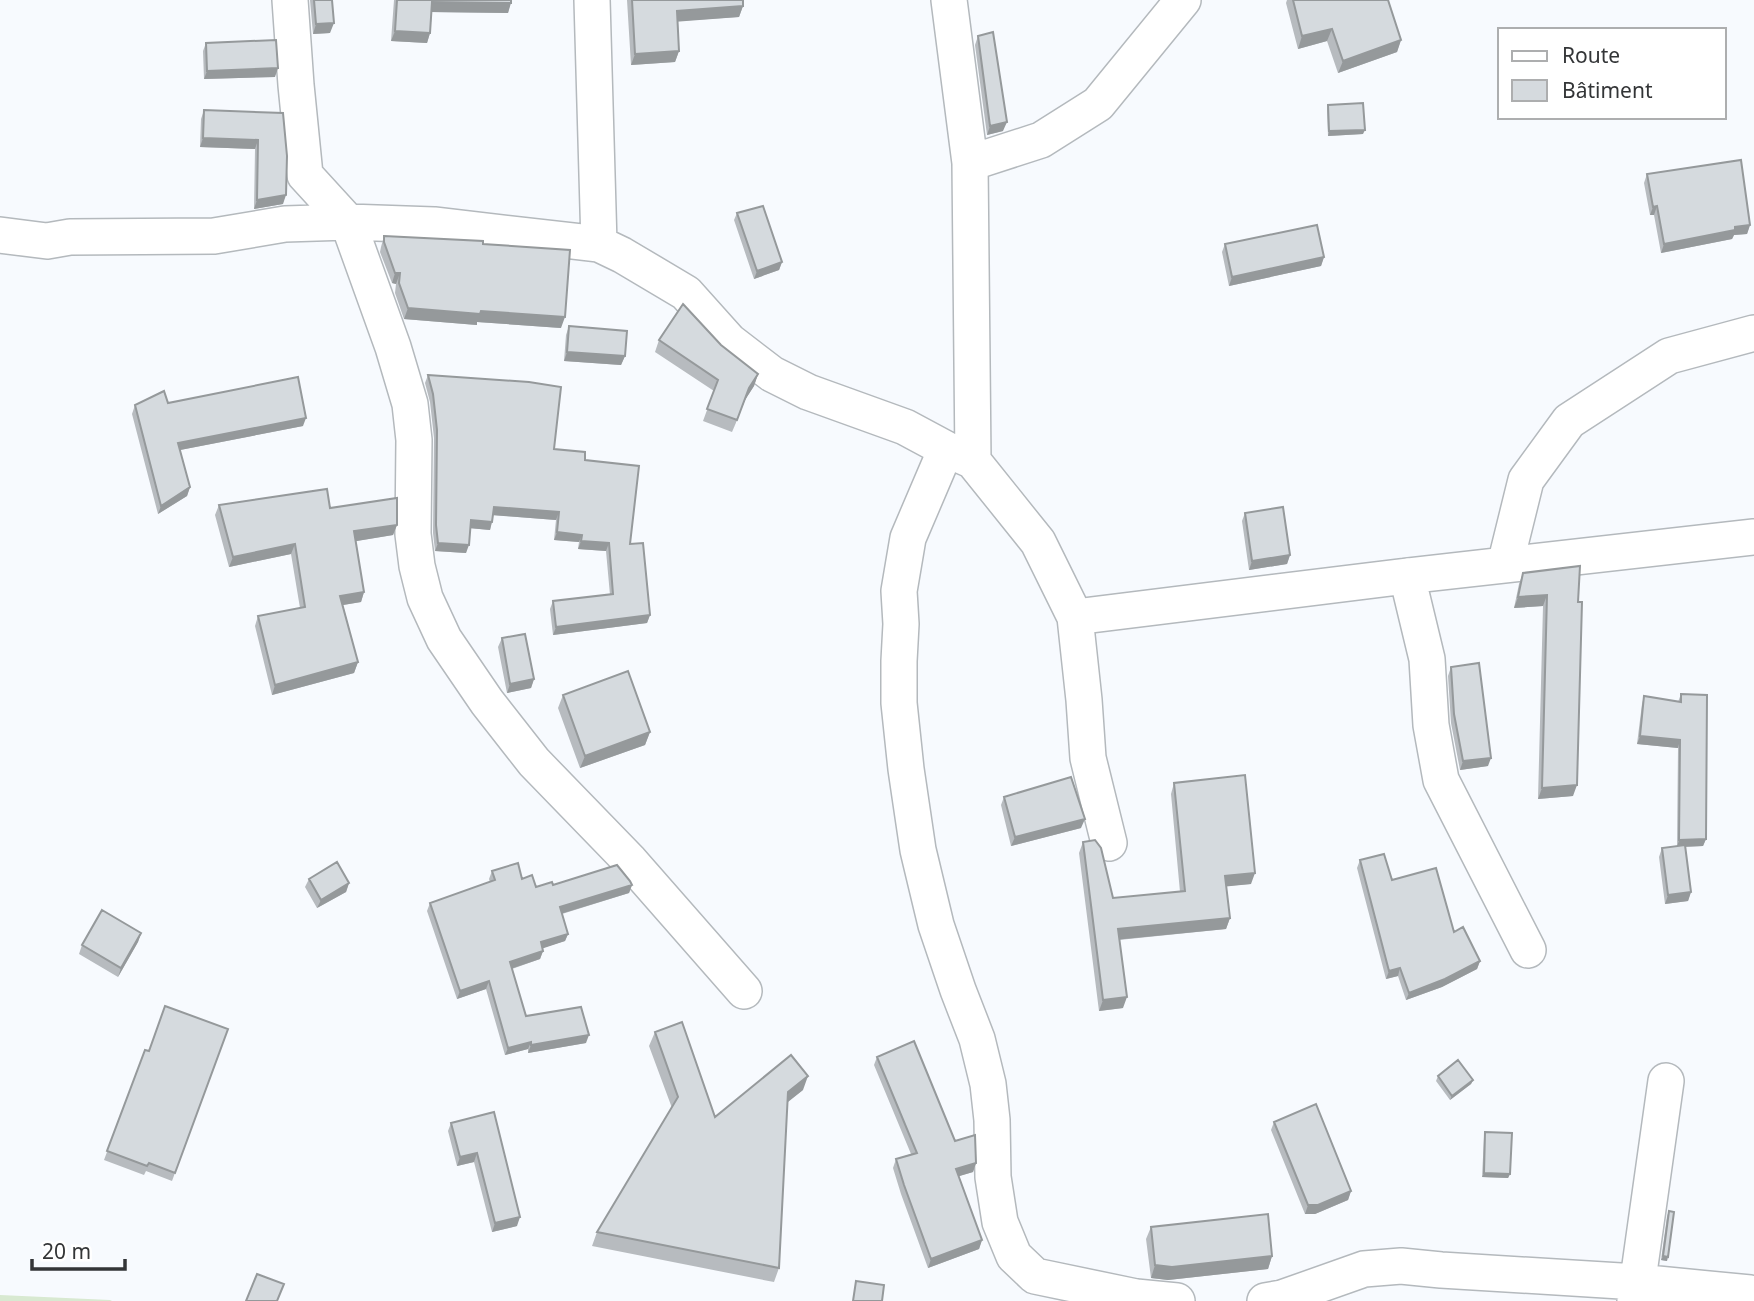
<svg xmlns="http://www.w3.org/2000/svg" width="1754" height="1301" font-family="'Noto Sans',sans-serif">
  <rect width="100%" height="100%" fill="#f7fafe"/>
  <path fill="#d8e9d1" d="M 0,1295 L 110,1300 L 112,1301 L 0,1301 Z"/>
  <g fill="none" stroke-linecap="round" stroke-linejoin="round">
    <g stroke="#b4b9bd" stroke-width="38">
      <path id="minor" d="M 290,0 L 296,85 L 305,175 L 348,222 L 393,347 L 410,404 L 414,440 L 413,534 L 417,566 L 425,598 L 444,639 L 487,702 L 534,762 L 630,861 L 744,991
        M 592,0 L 599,244
        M 949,0 L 970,163 L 973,461
        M 970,163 L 1041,140 L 1098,104 L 1183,0
        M 0,235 L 47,241 L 70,237 L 214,236 L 285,224 L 348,222 L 434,225 L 599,244 L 622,255 L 686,293 L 729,341 L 772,374 L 808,392 L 905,427 L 946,449 L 973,461 L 1038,542 L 1075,617 L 1084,700 L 1088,758 L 1109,843
        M 946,449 L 908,538 L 899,591 L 901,624 L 899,661 L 899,703 L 906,769 L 918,850 L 936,925 L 958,990 L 977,1039 L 988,1084 L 992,1120 L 993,1177 L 1000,1222 L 1014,1256 L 1035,1276 L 1136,1297 L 1177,1301
        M 1505,565 L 1526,480 L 1569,421 L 1669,356 L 1754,333
        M 1407,576 L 1427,659 L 1431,725 L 1441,780 L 1528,950
        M 1075,617 L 1407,576 L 1754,537
        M 1265,1301 L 1282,1298 L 1364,1269 L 1401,1266 L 1441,1270 L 1637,1282 L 1750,1293
        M 1635,1301 L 1666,1081"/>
    </g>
    <use href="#minor" stroke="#fff" stroke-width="35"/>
  </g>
  <path fill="#b7bbbf" d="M 310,0 L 332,0 L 330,33 L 313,34 Z
    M 394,0 L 511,0 L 508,13 L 432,12 L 430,33 L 427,43 L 391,41 Z
    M 627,0 L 743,0 L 743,6 L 739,17 L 678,21 L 679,51 L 675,62 L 631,65 Z
    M 1287,0 L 1388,0 L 1401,40 L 1397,52 L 1338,73 L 1327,41 L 1298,49 L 1286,3 Z
    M 978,36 L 1003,131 L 987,135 L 975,45 Z
    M 206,43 L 275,77 L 204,79 L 203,51 Z
    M 1328,105 L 1363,134 L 1328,136 L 1327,109 Z
    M 204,110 L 287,156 L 283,204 L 254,209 L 255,149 L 200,147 L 201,119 Z
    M 1647,174 L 1750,225 L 1747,234 L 1734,235 L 1732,239 L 1661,253 L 1654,215 L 1650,215 L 1644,183 Z
    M 737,213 L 782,262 L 779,270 L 754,279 L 734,220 Z
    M 384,236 L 483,244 L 561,328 L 477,322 L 477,325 L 404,319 L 395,293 L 396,284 L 392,283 L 380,252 L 381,247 Z
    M 1225,244 L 1324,257 L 1321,266 L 1229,286 L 1222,252 Z
    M 569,326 L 625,356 L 621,365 L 564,361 L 566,335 Z
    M 659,340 L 721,345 L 758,374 L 754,386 L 745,400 L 732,432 L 703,421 L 714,391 L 655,352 Z
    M 428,375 L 554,449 L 585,460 L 630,544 L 650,615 L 647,623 L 553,635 L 550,609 L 553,601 L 610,595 L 606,551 L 578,549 L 579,542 L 554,540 L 556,520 L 493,515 L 490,530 L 470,528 L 466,553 L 435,551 L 433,533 L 434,438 L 430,402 L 425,383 Z
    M 168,403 L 303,426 L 180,450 L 190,487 L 187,496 L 158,514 L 132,414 L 135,405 Z
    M 219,505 L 330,508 L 397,525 L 393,535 L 356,541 L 364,592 L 361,602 L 343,605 L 358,662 L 354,673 L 272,695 L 255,626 L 258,616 L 300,608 L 291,554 L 229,567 L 215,515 Z
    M 1245,513 L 1290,555 L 1287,564 L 1249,570 L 1242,521 Z
    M 1523,573 L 1578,602 L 1573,796 L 1538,799 L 1543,606 L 1514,608 L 1519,584 Z
    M 502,638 L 534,679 L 531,688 L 507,693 L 498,647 Z
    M 1451,667 L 1488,766 L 1460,770 L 1451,723 L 1448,676 Z
    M 1681,694 L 1706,839 L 1703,846 L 1685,847 L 1691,892 L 1688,901 L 1665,904 L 1659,857 L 1662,848 L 1677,846 L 1678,748 L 1637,744 L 1642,704 L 1644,696 L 1678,702 Z
    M 563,695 L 650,732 L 645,745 L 580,768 L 558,708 Z
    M 1174,783 L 1251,884 L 1226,886 L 1230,918 L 1226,929 L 1119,940 L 1123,1008 L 1099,1011 L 1079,853 L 1083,842 L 1113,898 L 1180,892 L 1171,794 Z
    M 1004,797 L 1081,828 L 1011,846 L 1001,805 Z
    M 1360,860 L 1392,880 L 1454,932 L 1480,961 L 1477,969 L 1442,987 L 1406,1000 L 1398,976 L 1386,979 L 1357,868 Z
    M 492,871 L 522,879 L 536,887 L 553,885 L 632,885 L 629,893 L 562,914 L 568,934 L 565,941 L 542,948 L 543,951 L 540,959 L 512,969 L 526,1016 L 586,1043 L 528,1053 L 528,1049 L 505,1055 L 486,989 L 457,999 L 427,911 L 430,903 L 490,882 L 489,879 Z
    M 309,879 L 349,883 L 346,892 L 317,908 L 305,887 Z
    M 141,933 L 138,942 L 118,977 L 79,954 L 82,945 Z
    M 228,1029 L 172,1181 L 146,1171 L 144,1175 L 104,1160 L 145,1050 L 149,1051 Z
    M 655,1032 L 715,1117 L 803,1090 L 787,1102 L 779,1268 L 774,1282 L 592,1246 L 597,1232 L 672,1108 L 649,1046 Z
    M 877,1057 L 976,1163 L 973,1172 L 959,1176 L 982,1240 L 979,1249 L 928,1268 L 901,1194 L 893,1168 L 896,1159 L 911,1154 L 874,1065 Z
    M 1438,1076 L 1473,1080 L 1471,1084 L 1450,1100 L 1436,1081 Z
    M 494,1112 L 517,1226 L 492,1232 L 474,1162 L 457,1166 L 448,1131 L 451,1123 Z
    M 1274,1122 L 1351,1191 L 1348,1200 L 1315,1214 L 1305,1214 L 1271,1130 Z
    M 1485,1132 L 1510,1174 L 1508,1178 L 1482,1177 L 1484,1137 Z
    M 1669,1211 L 1667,1261 L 1661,1260 L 1667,1216 Z
    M 1151,1227 L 1272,1256 L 1268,1269 L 1168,1280 L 1151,1278 L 1146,1239 Z"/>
  <path fill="#95999b" d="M 432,2 L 511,3 L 508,13 L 429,12 Z
    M 743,6 L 739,17 L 673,22 L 677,11 Z
    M 334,23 L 330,33 L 313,34 L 316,24 Z
    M 1332,29 L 1327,41 L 1298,49 L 1302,36 Z
    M 395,31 L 430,33 L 427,43 L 391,41 Z
    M 1401,40 L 1397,52 L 1338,73 L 1343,61 Z
    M 679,51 L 675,62 L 631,65 L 635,54 Z
    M 278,68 L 275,77 L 204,79 L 207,71 Z
    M 1007,122 L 1003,131 L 987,135 L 990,126 Z
    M 1365,130 L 1363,134 L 1328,136 L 1329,131 Z
    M 203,138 L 258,140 L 255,149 L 200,147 Z
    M 286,195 L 283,204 L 254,209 L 257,200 Z
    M 1657,206 L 1654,215 L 1650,215 L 1653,207 Z
    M 1750,225 L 1747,234 L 1734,235 L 1732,239 L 1661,253 L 1664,244 L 1735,227 Z
    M 1324,257 L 1321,266 L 1229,286 L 1232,277 Z
    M 782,262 L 779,270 L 754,279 L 757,271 Z
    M 395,273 L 400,273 L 396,284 L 392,283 Z
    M 408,308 L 481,311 L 565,317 L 561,328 L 477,322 L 477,325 L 404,319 Z
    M 567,352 L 625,356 L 621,365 L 564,361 Z
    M 758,374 L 754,386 L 745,400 L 732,432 L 749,388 Z
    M 306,418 L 303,426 L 175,451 L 178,443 Z
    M 190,487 L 187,496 L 158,514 L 161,506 Z
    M 494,507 L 559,512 L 556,520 L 491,515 Z
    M 471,520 L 492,522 L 490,530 L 468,528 Z
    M 397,525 L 393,535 L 351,542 L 354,531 Z
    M 557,532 L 582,535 L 579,542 L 554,540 Z
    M 581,541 L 609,543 L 606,551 L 578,549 Z
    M 438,543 L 469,545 L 466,553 L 435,551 Z
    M 295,544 L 291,554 L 229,567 L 233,557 Z
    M 1290,555 L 1287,564 L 1249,570 L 1252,561 Z
    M 364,592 L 361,602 L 337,606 L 340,596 Z
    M 1547,595 L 1543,606 L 1514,608 L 1518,597 Z
    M 650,615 L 647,623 L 553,635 L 556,627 Z
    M 358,662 L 354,673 L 272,695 L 275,685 Z
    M 534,679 L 531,688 L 507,693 L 510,684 Z
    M 650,732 L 645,745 L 580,768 L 585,756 Z
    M 1640,736 L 1680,740 L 1678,748 L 1637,744 Z
    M 1491,758 L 1488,766 L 1460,770 L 1463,761 Z
    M 1577,785 L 1573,796 L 1538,799 L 1542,788 Z
    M 1085,819 L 1081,828 L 1011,846 L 1015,837 Z
    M 1706,839 L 1703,846 L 1677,847 L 1679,840 Z
    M 1255,873 L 1251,884 L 1221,887 L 1225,876 Z
    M 349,883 L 346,892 L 317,908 L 321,900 Z
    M 632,885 L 629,893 L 557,915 L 560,907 Z
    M 1691,892 L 1688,901 L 1665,904 L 1668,895 Z
    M 1230,918 L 1226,929 L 1114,940 L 1118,929 Z
    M 141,933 L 138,942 L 118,977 L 121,968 Z
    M 568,934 L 565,941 L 538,950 L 541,942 Z
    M 543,951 L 540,959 L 507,970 L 510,962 Z
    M 1480,961 L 1477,969 L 1442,987 L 1406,1000 L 1409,993 Z
    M 1400,968 L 1398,976 L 1386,979 L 1389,971 Z
    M 489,981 L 486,989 L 457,999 L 460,991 Z
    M 1127,997 L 1123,1008 L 1099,1011 L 1103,1000 Z
    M 589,1035 L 586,1043 L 528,1053 L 531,1045 Z
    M 531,1042 L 528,1049 L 505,1055 L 508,1048 Z
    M 808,1076 L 803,1090 L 783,1106 L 788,1092 Z
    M 1473,1080 L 1471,1084 L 1450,1100 L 1452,1096 Z
    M 477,1153 L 474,1162 L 457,1166 L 460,1157 Z
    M 976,1163 L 973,1172 L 953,1178 L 956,1169 Z
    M 1484,1173 L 1510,1174 L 1508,1178 L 1482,1177 Z
    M 1351,1191 L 1348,1200 L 1315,1214 L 1305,1214 L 1308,1205 Z
    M 520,1217 L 517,1226 L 492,1232 L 495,1223 Z
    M 982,1240 L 979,1249 L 928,1268 L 931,1259 Z
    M 1272,1256 L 1268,1269 L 1168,1280 L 1151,1278 L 1155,1265 Z
    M 1663,1256 L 1668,1257 L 1667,1261 L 1661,1260 Z"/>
  <path fill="#d5dade" stroke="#95999b" stroke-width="2" d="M 314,0 L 332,0 L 334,23 L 316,24 Z
    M 397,0 L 511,0 L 511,3 L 432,2 L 430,33 L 395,31 Z
    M 632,0 L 743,0 L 743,6 L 677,11 L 679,51 L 635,54 Z
    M 1293,0 L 1388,0 L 1401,40 L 1343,61 L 1332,29 L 1302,36 Z
    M 993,32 L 1007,122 L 990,126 L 978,36 Z
    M 276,40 L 278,68 L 207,71 L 206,43 Z
    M 1363,103 L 1365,130 L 1329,131 L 1328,105 Z
    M 204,110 L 283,113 L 287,156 L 286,195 L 257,200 L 258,140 L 203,138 Z
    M 1741,160 L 1750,225 L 1735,227 L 1735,230 L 1664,244 L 1657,206 L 1653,207 L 1647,174 Z
    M 763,206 L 782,262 L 757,271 L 737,213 Z
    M 1317,225 L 1324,257 L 1232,277 L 1225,244 Z
    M 384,236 L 483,241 L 483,244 L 570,250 L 565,317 L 481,311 L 480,314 L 408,308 L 399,283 L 400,273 L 395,273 L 384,242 Z
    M 683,304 L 721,345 L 758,374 L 749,388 L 737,420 L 707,409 L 718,380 L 659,340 Z
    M 569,326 L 627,331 L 625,356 L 567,352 Z
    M 428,375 L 529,382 L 561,387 L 554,449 L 585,452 L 585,460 L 639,466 L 630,544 L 643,543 L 650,615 L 556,627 L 553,601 L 613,594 L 609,543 L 581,541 L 582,535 L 557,532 L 559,512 L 494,507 L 492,522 L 471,520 L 469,545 L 438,543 L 436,525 L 437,430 L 433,394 Z
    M 298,377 L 306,418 L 178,443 L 190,487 L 161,506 L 135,405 L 164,391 L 168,403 Z
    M 327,489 L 330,508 L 397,498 L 397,525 L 354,531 L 364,592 L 340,596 L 358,662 L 275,685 L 258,616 L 305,607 L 295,544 L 233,557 L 219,505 Z
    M 1283,507 L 1290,555 L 1252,561 L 1245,513 Z
    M 1580,566 L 1578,602 L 1582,602 L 1577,785 L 1542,788 L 1547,595 L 1518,597 L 1523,573 Z
    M 525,634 L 534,679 L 510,684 L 502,638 Z
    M 1479,663 L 1491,758 L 1463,761 L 1454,714 L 1451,667 Z
    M 628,671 L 650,732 L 585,756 L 563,695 Z
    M 1681,694 L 1707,695 L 1706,839 L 1679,840 L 1680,740 L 1640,736 L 1644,696 L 1681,702 Z
    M 1245,775 L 1255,873 L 1225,876 L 1230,918 L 1118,929 L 1127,997 L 1103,1000 L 1083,842 L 1095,840 L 1101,848 L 1113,898 L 1185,891 L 1174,783 Z
    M 1071,777 L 1085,819 L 1015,837 L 1004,797 Z
    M 1685,845 L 1691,892 L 1668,895 L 1662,848 Z
    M 1384,854 L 1392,880 L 1436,868 L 1454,932 L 1463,927 L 1480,961 L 1445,979 L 1409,993 L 1400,968 L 1389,971 L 1360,860 Z
    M 337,862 L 349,883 L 321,900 L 309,879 Z
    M 518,863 L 522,879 L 532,875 L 536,887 L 552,882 L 553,885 L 617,865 L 630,881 L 632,885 L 560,907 L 568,934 L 541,942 L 543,951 L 510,962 L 526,1016 L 581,1007 L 589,1035 L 531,1045 L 531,1042 L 508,1048 L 489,981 L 460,991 L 430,903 L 495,880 L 492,871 Z
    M 102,910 L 141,933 L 121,968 L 82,945 Z
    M 165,1006 L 228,1029 L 175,1173 L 149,1163 L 147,1166 L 107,1151 L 145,1050 L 149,1051 Z
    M 682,1022 L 715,1117 L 791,1055 L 808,1076 L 788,1092 L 779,1268 L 597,1232 L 678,1097 L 655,1032 Z
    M 914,1041 L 955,1141 L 975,1135 L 976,1163 L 956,1169 L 982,1240 L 931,1259 L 904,1185 L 896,1159 L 917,1153 L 877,1057 Z
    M 1458,1060 L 1473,1080 L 1452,1096 L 1438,1076 Z
    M 1316,1104 L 1351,1191 L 1318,1205 L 1308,1205 L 1274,1122 Z
    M 494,1112 L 520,1217 L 495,1223 L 477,1153 L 460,1157 L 451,1123 Z
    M 1485,1132 L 1512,1133 L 1510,1174 L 1484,1173 Z
    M 1669,1211 L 1674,1212 L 1668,1257 L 1663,1256 Z
    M 1268,1214 L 1272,1256 L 1172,1267 L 1155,1265 L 1151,1227 Z
    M 257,1274 L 284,1284 L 277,1301 L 246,1301 Z
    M 856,1281 L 884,1285 L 882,1301 L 853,1301 Z"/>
  <rect x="1498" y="28" width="228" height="91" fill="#ffffff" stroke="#adaeaf" stroke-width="2"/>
  <rect x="1512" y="51" width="35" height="10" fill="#ffffff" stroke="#adaeaf" stroke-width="2"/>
  <text x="1562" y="63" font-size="21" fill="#333537">Route</text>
  <rect x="1512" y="80" width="35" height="21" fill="#d5dade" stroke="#adaeaf" stroke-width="2"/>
  <text x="1562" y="98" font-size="21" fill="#333537">Bâtiment</text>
  <path d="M32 1259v10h93v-10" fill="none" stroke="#333537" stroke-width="3.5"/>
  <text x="42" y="1259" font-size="21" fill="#333537" stroke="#ffffff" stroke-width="5" paint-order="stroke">20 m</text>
</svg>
